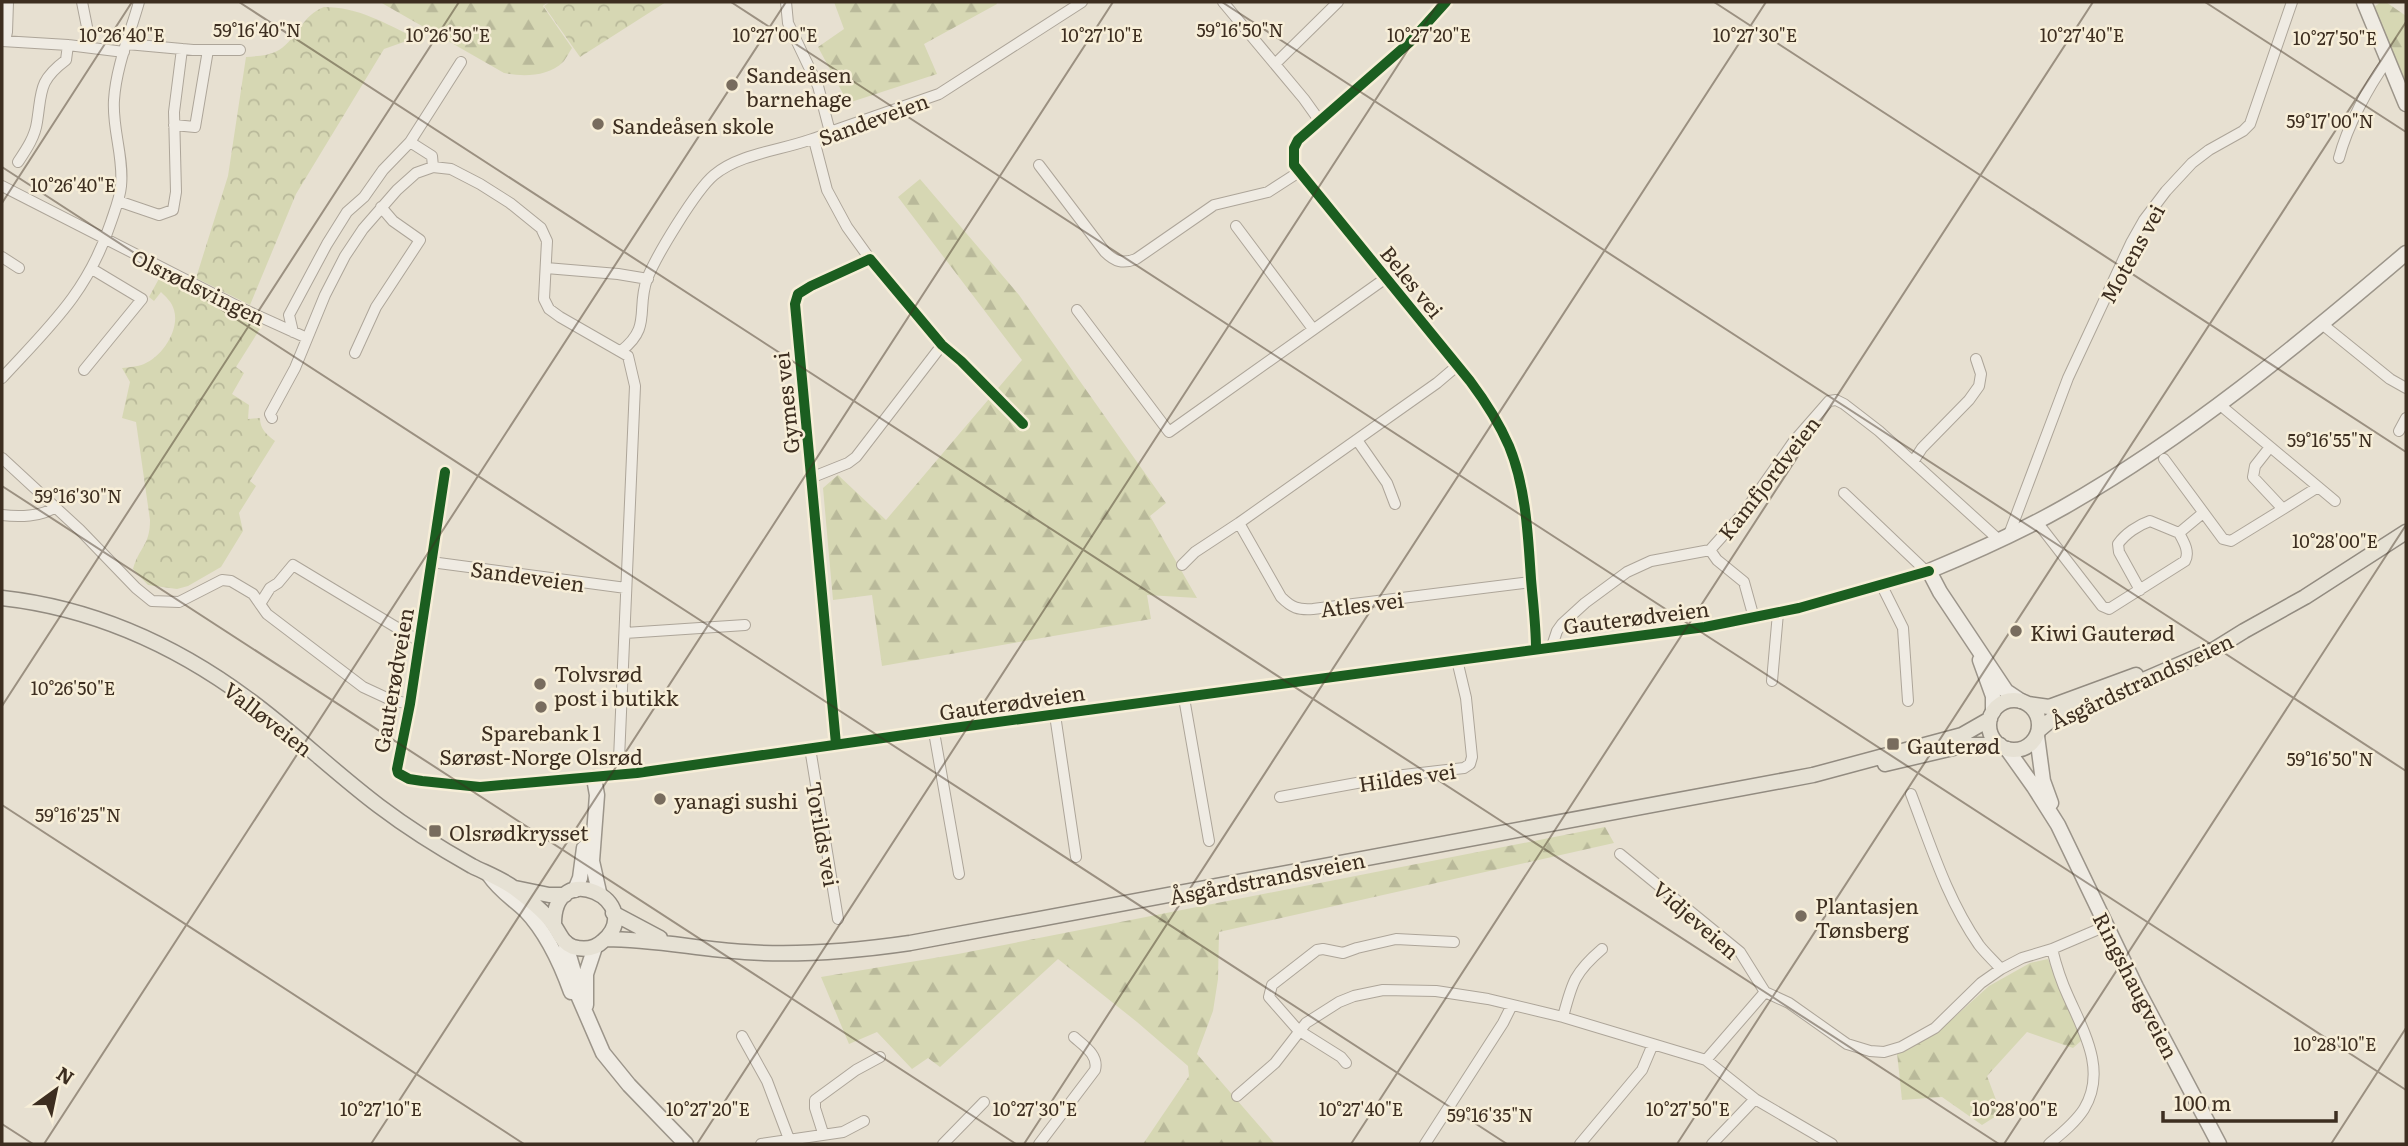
<svg xmlns="http://www.w3.org/2000/svg" width="2408" height="1146" font-family="Literata,serif">
  <defs>
    <pattern id="forest-firs" width="22" height="20" patternUnits="userSpaceOnUse" patternTransform="scale(1.75)"><rect width="22" height="20" fill="#d6d7b3"/><path d="M5 1l3.5 6h-7zM16 11l3.5 6h-7z" fill="#b9b99a"/></pattern>
    <pattern id="park-crowns" width="20" height="18" patternUnits="userSpaceOnUse" patternTransform="scale(1.75)"><rect width="20" height="18" fill="#d6d7b3"/><path d="M2 6a3 3 0 1 1 6 0M12 15a3 3 0 1 1 6 0" fill="none" stroke="#b9b99a"/></pattern>
  </defs>
  <rect width="100%" height="100%" fill="#e7e0d1"/>
  <path fill="url(#forest-firs)" d="M 380,2 L 548,2 L 543,6 L 572,48 C 569,52 566,59 563,62 C 548,77 522,77 504,73 Z
    M 834,2 L 996,2 L 997,4 L 924,44 L 937,74 L 848,103 L 818,47 L 844,29 Z
    M 2381,2 L 2386,2 L 2406,16 L 2406,83 L 2374,7 Z
    M 920,179 L 1019,295 L 1166,503 L 1150,516 L 1197,598 L 1147,595 L 1151,619 L 882,666 L 872,595 L 833,600 L 823,488 L 838,475 L 886,520 L 1022,360 L 898,197 Z
    M 1605,827 L 1614,843 L 1219,932 L 1218,979 L 1213,1011 L 1197,1054 L 1275,1144 L 1143,1144 L 1189,1076 L 1188,1066 L 1137,1022 L 1058,959 L 940,1067 L 928,1058 L 912,1069 L 877,1032 L 849,1044 L 821,977 L 958,954 Z
    M 2048,959 L 2082,1040 L 2073,1048 L 2027,1032 L 1987,1076 L 2001,1113 L 1982,1125 L 1942,1097 L 1902,1100 L 1897,1053 L 1949,1022 L 1989,986 L 2030,963 Z"/>
  <path fill="url(#park-crowns)" d="M 550,2 L 666,2 L 580,57 L 544,6 Z
    M 324,7 C 358,7 385,23 415,38 L 384,49 L 296,194 L 250,305 L 196,278 L 228,176 L 246,57 C 257,56 269,56 279,50 C 298,38 302,15 324,7 Z
    M 162,273 L 263,324 L 236,367 L 244,373 L 232,394 L 249,405 L 248,419 L 260,418 C 260,429 266,434 275,441 L 250,481 L 256,486 L 239,513 L 243,531 L 221,567 L 188,586 L 177,589 L 148,585 L 133,569 C 139,547 150,546 150,520 L 136,422 L 122,418 L 130,382 L 122,368 C 129,367 137,367 144,364 C 162,357 180,330 174,310 C 172,302 166,297 161,292 L 154,301 L 149,297 Z"/>
  <g fill="none" stroke-linecap="round" stroke-linejoin="round">
    <g stroke="#ada599" stroke-width="12">
      <path id="minor" d="M 82,2 L 91,47
        M 786,2 L 788,23 L 818,86 L 830,132
        M 1223,2 L 1304,99 L 1319,120
        M 1446,2 L 1410,42 L 1298,140 L 1294,148 L 1294,165 L 1470,381 C 1485,401 1499,423 1509,446 C 1526,487 1528,535 1531,579 C 1533,603 1536,626 1536,649
        M 2,41 L 68,45 L 124,52
        M 5,41 L 7,32 L 8,2
        M 127,44 L 193,50 L 240,50
        M 1275,64 L 1338,2
        M 174,125 L 195,127 L 208,50
        M 814,140 L 827,190 L 847,227 L 870,259
        M 410,142 L 461,62
        M 2339,158 C 2347,127 2368,87 2387,61
        M 18,162 C 26,150 35,137 37,122 C 42,91 38,81 66,60 L 68,45
        M 1039,165 L 1105,252 C 1115,262 1123,264 1136,259 L 1214,205 L 1268,192 L 1299,172
        M 2,186 L 243,309 L 307,338
        M 118,201 L 159,215 L 173,210 L 176,192 L 174,112 L 182,49
        M 1236,226 L 1313,329
        M 2,257 L 19,268
        M 546,268 L 618,274 L 648,279
        M 1077,310 L 1169,432 L 1386,278
        M 2322,324 L 2390,379 L 2406,388
        M 293,332 L 289,315 L 327,244 L 347,212 L 364,197 L 383,170 L 410,142 L 432,156 L 433,167
        M 621,351 C 652,327 636,310 647,279 C 656,256 696,190 714,175 C 744,150 794,150 830,132 L 939,94 L 1082,2
        M 355,353 L 376,307 L 420,240 L 393,221 L 381,207
        M 84,370 L 142,299 L 92,269
        M 2,378 C 50,326 88,292 111,222 C 115,210 120,198 121,186 C 124,157 112,129 114,100 C 116,67 130,34 139,2
        M 2219,404 L 2335,501
        M 272,418 L 270,414 L 295,368 L 325,295 L 345,256 L 363,229 L 397,190 L 416,173 L 433,167 L 451,169 L 480,184 L 510,203 L 541,228 L 547,241 L 544,299 L 549,309 L 560,317 L 628,356 L 635,386 L 619,759 L 622,774
        M 2399,431 L 2406,418
        M 1357,440 L 1387,483 L 1395,504
        M 2270,447 L 2255,466 L 2253,477 L 2283,509 L 2318,487
        M 2,458 L 80,530 L 136,588 L 152,601 L 179,602 L 222,580 L 231,581 L 253,594 L 267,614 L 363,687 L 391,700 L 410,704
        M 2164,459 L 2223,539 L 2231,541 L 2283,509
        M 1913,462 L 1922,448 L 1969,400 L 1979,386 L 1981,374 L 1976,359
        M 445,472 L 410,704 L 397,769 L 398,773 L 409,779 L 422,781 L 480,787 L 637,773 L 946,729 L 1705,627 L 1799,608 L 1929,571
        M 813,477 L 848,463 L 856,457 L 942,345
        M 1844,493 L 1927,572
        M 2,515 C 18,517 42,517 55,507
        M 2037,522 L 2102,606 L 2109,609 L 2185,561 C 2190,552 2184,542 2179,533
        M 1239,523 L 1281,597 C 1292,608 1298,610 1313,609 L 1531,582
        M 2008,537 L 2068,378 L 2131,243 L 2144,220 L 2166,191 L 2192,163 L 2209,150 L 2243,131 L 2250,124 L 2292,2
        M 1710,550 L 1717,560 L 1744,582 L 1754,618
        M 431,562 L 626,588
        M 1182,565 L 1195,552 L 1239,523 L 1437,383 L 1457,366
        M 1882,586 L 1903,628 L 1908,701
        M 2140,590 L 2119,552 L 2118,544 C 2125,534 2138,525 2150,521 L 2179,533 L 2203,513
        M 260,604 L 270,588 L 278,583 L 293,565 L 419,641
        M 625,633 L 745,625
        M 1552,646 L 1557,631 L 1562,624 L 1585,603 L 1627,572 L 1651,561 L 1710,550 L 1745,511 L 1794,441 L 1829,401 L 1836,400 L 1844,404 L 1879,431 L 1999,540
        M 1772,681 L 1778,613
        M 1184,698 L 1209,841
        M 1055,715 L 1076,857
        M 934,732 L 959,874
        M 836,744 L 795,304 L 798,294 L 811,286 L 870,259 L 942,345 L 961,361 L 1023,424
        M 810,748 L 838,919
        M 1911,794 C 1931,846 1947,899 1979,945 C 1985,953 1994,961 2001,969
        M 1280,797 L 1395,776 L 1464,768 L 1470,764 L 1472,757 L 1466,698 L 1457,660
        M 1620,854 L 1740,952 L 1765,992 L 1789,1003 L 1847,1044 L 1870,1051 L 1884,1052 L 1901,1047 L 1935,1028 L 1981,983 L 2001,969 L 2022,958 L 2052,949 L 2106,926
        M 1563,1017 C 1572,983 1574,973 1602,949
        M 742,1036 L 767,1081 L 789,1139
        M 1706,1060 L 1765,992
        M 1346,1063 L 1341,1057 L 1298,1030 L 1269,997 L 1272,985 L 1317,950 L 1323,949 L 1343,953 L 1357,948 L 1396,939 L 1454,942
        M 1237,1096 L 1275,1063 L 1306,1023 L 1339,1002 L 1354,996 L 1383,990 L 1436,991 L 1488,999 L 1563,1017 L 1706,1060 L 1755,1099 L 1832,1144
        M 823,1133 L 815,1108 L 815,1100 L 856,1070 L 880,1057
        M 761,1144 L 843,1132 L 864,1121
        M 943,1144 L 984,1102
        M 1039,1144 L 1095,1070 C 1099,1055 1084,1046 1074,1037
        M 1425,1144 L 1503,1023 L 1512,1005
        M 1580,1144 L 1642,1070 L 1653,1044
        M 1712,1144 L 1755,1099
        M 2049,1144 C 2061,1134 2075,1123 2084,1109 C 2107,1071 2084,1032 2068,996 C 2061,981 2056,965 2052,949"/>
    </g>
    <g stroke="#9c958a" stroke-width="17">
      <path id="secondary" d="M 2364,2 L 2406,104
        M 1980,660 L 1993,696 L 1993,712
        M 2021,701 L 2006,691 L 1940,592 L 1929,571 C 1975,552 2020,532 2064,507 C 2187,437 2298,345 2406,253
        M 2037,736 L 2043,781 L 2051,803
        M 2007,749 L 2034,787 L 2058,825 L 2136,987 L 2219,1144
        M 594,778 L 597,795 L 592,861 L 599,892
        M 489,875 C 500,891 511,897 525,910 C 546,932 561,964 571,992
        M 575,890 L 580,878 L 584,848
        M 565,942 L 573,969 L 577,993 L 603,1053 L 629,1085 L 686,1144
        M 586,1005 L 586,974 L 595,947"/>
    </g>
    <g stroke="#928b80" stroke-width="17">
      <path id="primary" d="M 2,598 C 92,608 175,645 248,699 C 293,732 334,772 379,806 C 408,828 440,848 472,866 C 486,873 502,879 514,888 C 525,896 546,913 553,924 C 560,933 561,942 573,947 C 584,950 595,949 603,941 C 648,903 553,854 554,925
        M1989 725a25 25 0 1 1 50 0a25 25 0 1 1-50 0Z
        M 2028,704 L 2049,707 L 2136,675
        M 2039,730 L 2051,720 L 2215,649 L 2244,631 L 2305,597 L 2406,532
        M 1885,764 L 1966,745 L 2000,745
        M 515,888 L 549,895 L 565,895
        M 613,913 L 660,938
        M 606,939 C 653,939 698,949 745,952 C 801,956 855,951 910,943 L 1813,775 L 1962,735 L 1990,719"/>
    </g>
    <use href="#minor" stroke="#efebe3" stroke-width="10"/>
    <use href="#secondary" stroke="#efebe3" stroke-width="14"/>
    <use href="#primary" stroke="#e6e1d4" stroke-width="14"/>
    <g stroke="#f7eed8" stroke-width="15">
      <path id="cycleway" d="M 1446,2 L 1410,42 L 1298,140 L 1294,148 L 1294,165 L 1470,381 C 1485,401 1499,423 1509,446 C 1526,487 1528,535 1531,579 C 1533,603 1536,626 1536,649
        M 445,472 L 410,704 L 397,769 L 398,773 L 409,779 L 422,781 L 480,787 L 637,773 L 946,729 L 1705,627 L 1799,608 L 1929,571
        M 836,744 L 795,304 L 798,294 L 811,286 L 870,259 L 942,345 L 961,361 L 1023,424"/>
    </g>
    <use href="#cycleway" stroke="#1b5e20" stroke-width="10"/>
  </g>
  <path fill="none" stroke="#3d2e20" stroke-width="2" stroke-opacity="0.45" d="M 239,2 L 1999,1144M 731,2 L 2406,1090M 1222,2 L 2406,771M 1714,2 L 2406,452M 2205,2 L 2406,132M 2,167 L 1507,1144M 2,203 L 132,2M 2,486 L 1016,1144M 2,706 L 459,2M 2,805 L 524,1144M 2,1124 L 33,1144M 44,1144 L 786,2M 371,1144 L 1113,2M 697,1144 L 1439,2M 1024,1144 L 1766,2M 1351,1144 L 2093,2M 1677,1144 L 2406,22M 2004,1144 L 2406,525M 2331,1144 L 2406,1028"/>
  <g fill="#786c5e" stroke="#f7eed8" stroke-width="2.5">
    <circle cx="732" cy="85" r="7"/>
    <circle cx="598" cy="124" r="7"/>
    <circle cx="2016" cy="631" r="7"/>
    <circle cx="540" cy="684" r="7"/>
    <circle cx="541" cy="707" r="7"/>
    <rect x="1886" y="737" width="14" height="14" rx="3.5"/>
    <circle cx="660" cy="799" r="7"/>
    <rect x="428" y="824" width="14" height="14" rx="3.5"/>
    <circle cx="1801" cy="916" r="7"/>
  </g>
  <g text-anchor="middle" dominant-baseline="central" stroke-width="5" stroke-linejoin="round" paint-order="stroke">
    <g font-size="21" fill="#3d2e20" stroke="#f7eed8" text-anchor="start">
      <text x="746" y="73">Sandeåsen<tspan x="746" dy="24">barnehage</tspan></text>
      <text x="612" y="124">Sandeåsen skole</text>
      <text x="2030" y="631">Kiwi Gauterød</text>
      <text x="554" y="672">Tolvsrød<tspan x="554" dy="24">post i butikk</tspan></text>
      <text x="541" y="731" text-anchor="middle">Sparebank 1<tspan x="541" dy="24">Sørøst-Norge Olsrød</tspan></text>
      <text x="1907" y="744">Gauterød</text>
      <text x="674" y="799">yanagi sushi</text>
      <text x="449" y="831">Olsrødkrysset</text>
      <text x="1815" y="904">Plantasjen<tspan x="1815" dy="24">Tønsberg</tspan></text>
    </g>
    <g font-size="21" fill="#3d2e20" stroke="#f7eed8">
      <text transform="translate(873 118) rotate(-20)">Sandeveien</text>
      <text transform="translate(2131 253) rotate(-61)">Motens vei</text>
      <text transform="translate(1413 281) rotate(51)">Beles vei</text>
      <text transform="translate(199 286) rotate(26)">Olsrødsvingen</text>
      <text transform="translate(785 403) rotate(-96)">Gymes vei</text>
      <text transform="translate(1768 477) rotate(-52)">Kamfjordveien</text>
      <text transform="translate(528 575) rotate(8)">Sandeveien</text>
      <text transform="translate(1362 603) rotate(-7)">Atles vei</text>
      <text transform="translate(1636 616) rotate(-7)">Gauterødveien</text>
      <text transform="translate(392 680) rotate(-80)">Gauterødveien</text>
      <text transform="translate(2141 680) rotate(-25)">Åsgårdstrandsveien</text>
      <text transform="translate(1012 701) rotate(-8)">Gauterødveien</text>
      <text transform="translate(269 718) rotate(38)">Valløveien</text>
      <text transform="translate(1407 776) rotate(-8)">Hildes vei</text>
      <text transform="translate(824 834) rotate(80)">Torilds vei</text>
      <text transform="translate(1267 877) rotate(-11)">Åsgårdstrandsveien</text>
      <text transform="translate(1697 919) rotate(41)">Vidjeveien</text>
      <text transform="translate(2137 985) rotate(63)">Ringshaugveien</text>
    </g>
  </g>
  <g font-size="18" text-anchor="middle" fill="#3d2e20" stroke="#f7eed8" stroke-width="5" stroke-linejoin="round" paint-order="stroke">
    <text x="257" y="37">59°16'40"N</text>
    <text x="1240" y="37">59°16'50"N</text>
    <text x="122" y="42">10°26'40"E</text>
    <text x="448" y="42">10°26'50"E</text>
    <text x="775" y="42">10°27'00"E</text>
    <text x="1102" y="42">10°27'10"E</text>
    <text x="1429" y="42">10°27'20"E</text>
    <text x="1755" y="42">10°27'30"E</text>
    <text x="2082" y="42">10°27'40"E</text>
    <text x="2335" y="45">10°27'50"E</text>
    <text x="2330" y="128">59°17'00"N</text>
    <text x="73" y="192">10°26'40"E</text>
    <text x="2330" y="447">59°16'55"N</text>
    <text x="78" y="503">59°16'30"N</text>
    <text x="2335" y="548">10°28'00"E</text>
    <text x="73" y="695">10°26'50"E</text>
    <text x="2330" y="766">59°16'50"N</text>
    <text x="78" y="822">59°16'25"N</text>
    <text x="2335" y="1051">10°28'10"E</text>
    <text x="381" y="1116">10°27'10"E</text>
    <text x="708" y="1116">10°27'20"E</text>
    <text x="1035" y="1116">10°27'30"E</text>
    <text x="1361" y="1116">10°27'40"E</text>
    <text x="1688" y="1116">10°27'50"E</text>
    <text x="2015" y="1116">10°28'00"E</text>
    <text x="1490" y="1122">59°16'35"N</text>
  </g>
  <rect width="2408" height="1146" fill="none" stroke="#3d2e20" stroke-width="7"/>
  <g transform="translate(56 1090) rotate(33)" stroke="#f7eed8" stroke-width="5" paint-order="stroke">
  <path d="M0-5L12 26L0 18L-12 26Z" fill="#3d2e20"/>
  <text y="-10" font-size="19" font-weight="bold" text-anchor="middle" fill="#3d2e20">N</text>
  </g>
  <path d="M2163 1111v10h173v-10" fill="none" stroke="#3d2e20" stroke-width="3.5"/>
  <text x="2174" y="1111" font-size="21" fill="#3d2e20" stroke="#f7eed8" stroke-width="5" paint-order="stroke">100 m</text>
</svg>
